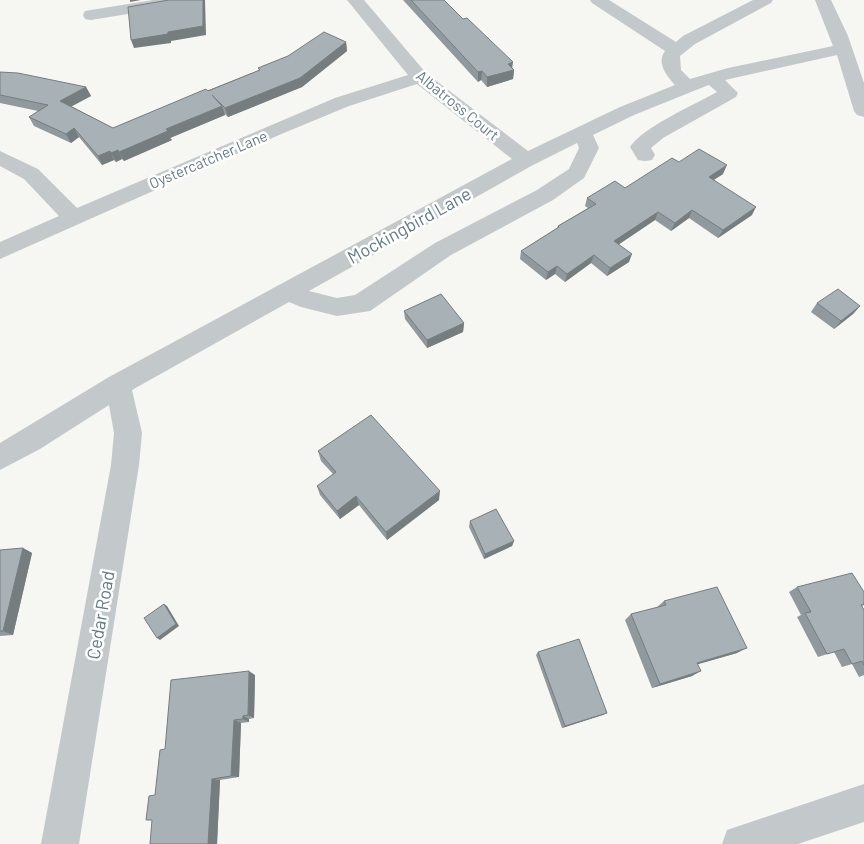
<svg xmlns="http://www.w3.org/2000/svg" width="864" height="844" font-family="Barlow,sans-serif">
  <rect width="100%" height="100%" fill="#f6f6f2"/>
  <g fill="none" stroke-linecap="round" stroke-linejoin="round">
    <path fill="#c3c8ca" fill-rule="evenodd" d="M 153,0 L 191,0 L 189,3 L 183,5 L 91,20 L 85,19 L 83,15 L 85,11 L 91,10 Z
      M 347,0 L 364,0 L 426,73 L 528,151 L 620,107 L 675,85 C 667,76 656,63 665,51 L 592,3 L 590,0 L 609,0 L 676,42 L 683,36 L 753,0 L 773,0 L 771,3 L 695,44 L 680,56 L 681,70 L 690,79 L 728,68 L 833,46 L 815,0 L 831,0 L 848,36 L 864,83 L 864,117 L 857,115 L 854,111 L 837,55 L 725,80 L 738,93 L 736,97 L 663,138 L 651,148 L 655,155 L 652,160 L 645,161 L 638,160 L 630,147 C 643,127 694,105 717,92 L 709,85 L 706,86 L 634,115 L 593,135 L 599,148 L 584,178 L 553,200 L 451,255 L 370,311 L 337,316 L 301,307 L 289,302 L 132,390 L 142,433 L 139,465 L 79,844 L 41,844 L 111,465 L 114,433 L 109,405 L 40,449 L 0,470 L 0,443 L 109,377 L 512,159 L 417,84 L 349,106 L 279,135 L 0,259 L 0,242 L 59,216 L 24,179 L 0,166 L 0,151 L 38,169 L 77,208 L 335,98 L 408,75 ZM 577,143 L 579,148 L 569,169 L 537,190 L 435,243 L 355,295 L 337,298 L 309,291 L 533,165 Z
      M 864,784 L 864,822 L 798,844 L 722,844 L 727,830 Z"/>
  </g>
  <path fill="#90999d" d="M 403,0 L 444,0 L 514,70 L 513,79 L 487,87 L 481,80 L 478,82 Z
    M 346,42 L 347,51 L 302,87 L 228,117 L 225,114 L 225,115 L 170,138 L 172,140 L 124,161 L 122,159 L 116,162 L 114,160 L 102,165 L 79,137 L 71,143 L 34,126 L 29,117 L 38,111 L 0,103 L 0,72 L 86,87 L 91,96 L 71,106 L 113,128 L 259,70 L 258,68 Z
    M 679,162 L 723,174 L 714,180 L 752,215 L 718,238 L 689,218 L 671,231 L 655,220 L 619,244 L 629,262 L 607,276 L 591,263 L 565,282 L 555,274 L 546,280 L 520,259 L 521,251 L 557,228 L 558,226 L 588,208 L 585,206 L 587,198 L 625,188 Z
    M 817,303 L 860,306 L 853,314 L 834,329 L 811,312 Z
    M 404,311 L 464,323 L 463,332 L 427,348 L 405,319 Z
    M 318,451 L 439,500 L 387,540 L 359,505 L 340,519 L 320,495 L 317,486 L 333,474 L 321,461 Z
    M 470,521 L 514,541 L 512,546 L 484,559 L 469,527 Z
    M 23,548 L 32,553 L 13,635 L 0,636 L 0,550 Z
    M 797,587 L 864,592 L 864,605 L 862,606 L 864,610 L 864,675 L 859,677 L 852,664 L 842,667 L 834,652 L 818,657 L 797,617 L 801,615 L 789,592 Z
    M 664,601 L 737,653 L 698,664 L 692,676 L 652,688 L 625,620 L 631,614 L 656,608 Z
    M 538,652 L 607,713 L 562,728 L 536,655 Z
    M 255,675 L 254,718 L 249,719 L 249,722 L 241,723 L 239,777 L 220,780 L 217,844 L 150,844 L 155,795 L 165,749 Z"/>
  <path fill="#767d7f" d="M 130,0 L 141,0 L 130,2 Z
    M 203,0 L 205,0 L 206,35 L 171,41 L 171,43 L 134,48 L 131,40 L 168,32 Z
    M 346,42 L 347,51 L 302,87 L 228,117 L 225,108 Z
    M 513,62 L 512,70 L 514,70 L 513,79 L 487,87 L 487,77 L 508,64 Z
    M 482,71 L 481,80 L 478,82 L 478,72 Z
    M 86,87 L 91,96 L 65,110 L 60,101 Z
    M 222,106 L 225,115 L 170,138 L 172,140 L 124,161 L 119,152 L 166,129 Z
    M 74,128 L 79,137 L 71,143 L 66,134 Z
    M 118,150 L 122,159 L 116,162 L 111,153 Z
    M 110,151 L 114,160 L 102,165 L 98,156 Z
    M 727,165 L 723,174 L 705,185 L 709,177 Z
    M 756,207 L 752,215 L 718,238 L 723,230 Z
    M 692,210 L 689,218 L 671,231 L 675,223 Z
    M 658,212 L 655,220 L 612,249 L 614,241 Z
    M 632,254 L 629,262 L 607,276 L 610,268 Z
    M 594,255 L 591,263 L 565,282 L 567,274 Z
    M 557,266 L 555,274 L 546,280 L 548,272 Z
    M 860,306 L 853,314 L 834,329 L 841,321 Z
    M 464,323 L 463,332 L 427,348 L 427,340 Z
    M 440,491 L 439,500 L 387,540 L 386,532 Z
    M 356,496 L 359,505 L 340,519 L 337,511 Z
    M 514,541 L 512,546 L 484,559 L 485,554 Z
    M 23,548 L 32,553 L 13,635 L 3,631 Z
    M 164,604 L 167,606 L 179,626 L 160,640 L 157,638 Z
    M 747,648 L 737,653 L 688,667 L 697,663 Z
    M 249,671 L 255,675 L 254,718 L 248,715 Z
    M 701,671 L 692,676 L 652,688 L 660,684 Z
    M 607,713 L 603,715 L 562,728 L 565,726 Z
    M 243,716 L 249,719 L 249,722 L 243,719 Z
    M 234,720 L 241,723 L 239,777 L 231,776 Z
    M 212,779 L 220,780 L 217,844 L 208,844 Z"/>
  <path fill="#a8b2b6" stroke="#767d7f" d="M 169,0 L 203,0 L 203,26 L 168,32 L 168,34 L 131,40 L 128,7 Z
    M 411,0 L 444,0 L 463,19 L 467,18 L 513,62 L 508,64 L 514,70 L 487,77 L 482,71 L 478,72 Z
    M 324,32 L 346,42 L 300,78 L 225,108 L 212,95 L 222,106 L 166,129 L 168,131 L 119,152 L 118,150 L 111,153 L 110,151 L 98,156 L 74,128 L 66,134 L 29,117 L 48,105 L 0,95 L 0,72 L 18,73 L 86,87 L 60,101 L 113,128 L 206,89 L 208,91 L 260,70 L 258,68 L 288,56 Z
    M 699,149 L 727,165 L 709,177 L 756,207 L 723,230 L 692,210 L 675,223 L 658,212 L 614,241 L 632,254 L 610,268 L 594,255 L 567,274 L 557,266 L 548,272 L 521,251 L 559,227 L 558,226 L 596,204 L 587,198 L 615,181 L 625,188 L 672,158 L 679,162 Z
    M 838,289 L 860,306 L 841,321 L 817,303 Z
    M 441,294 L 464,323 L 427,340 L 404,311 Z
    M 371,415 L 440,491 L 386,532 L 356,496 L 337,511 L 317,486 L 336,472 L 318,451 Z
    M 496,509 L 514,541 L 485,554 L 470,521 Z
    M 23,548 L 3,631 L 0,631 L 0,550 Z
    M 852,573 L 864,592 L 864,604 L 861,605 L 864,610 L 864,665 L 862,661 L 852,664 L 844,649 L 827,654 L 805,613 L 811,612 L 797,587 Z
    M 717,587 L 747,648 L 697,663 L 701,671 L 660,684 L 631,614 L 666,605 L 664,601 Z
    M 164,604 L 176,624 L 157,638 L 144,618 Z
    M 579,639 L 607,713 L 565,726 L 538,652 Z
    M 249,671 L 248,715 L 243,716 L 243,719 L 234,720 L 231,776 L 212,779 L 208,844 L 150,844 L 152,820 L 146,820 L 149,796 L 155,795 L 160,750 L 165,749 L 171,680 Z"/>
  <g text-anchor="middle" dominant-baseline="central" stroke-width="5" stroke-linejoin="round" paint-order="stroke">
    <g font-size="15" fill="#647a85" stroke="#fff">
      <text transform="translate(458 105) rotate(39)">Albatross Court</text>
      <text transform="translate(208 159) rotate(-23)">Oystercatcher Lane</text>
    </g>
    <g font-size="18" fill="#647a85" stroke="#fff">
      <text transform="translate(409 225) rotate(-29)">Mockingbird Lane</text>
      <text transform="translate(100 615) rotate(-80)">Cedar Road</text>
    </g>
  </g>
</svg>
